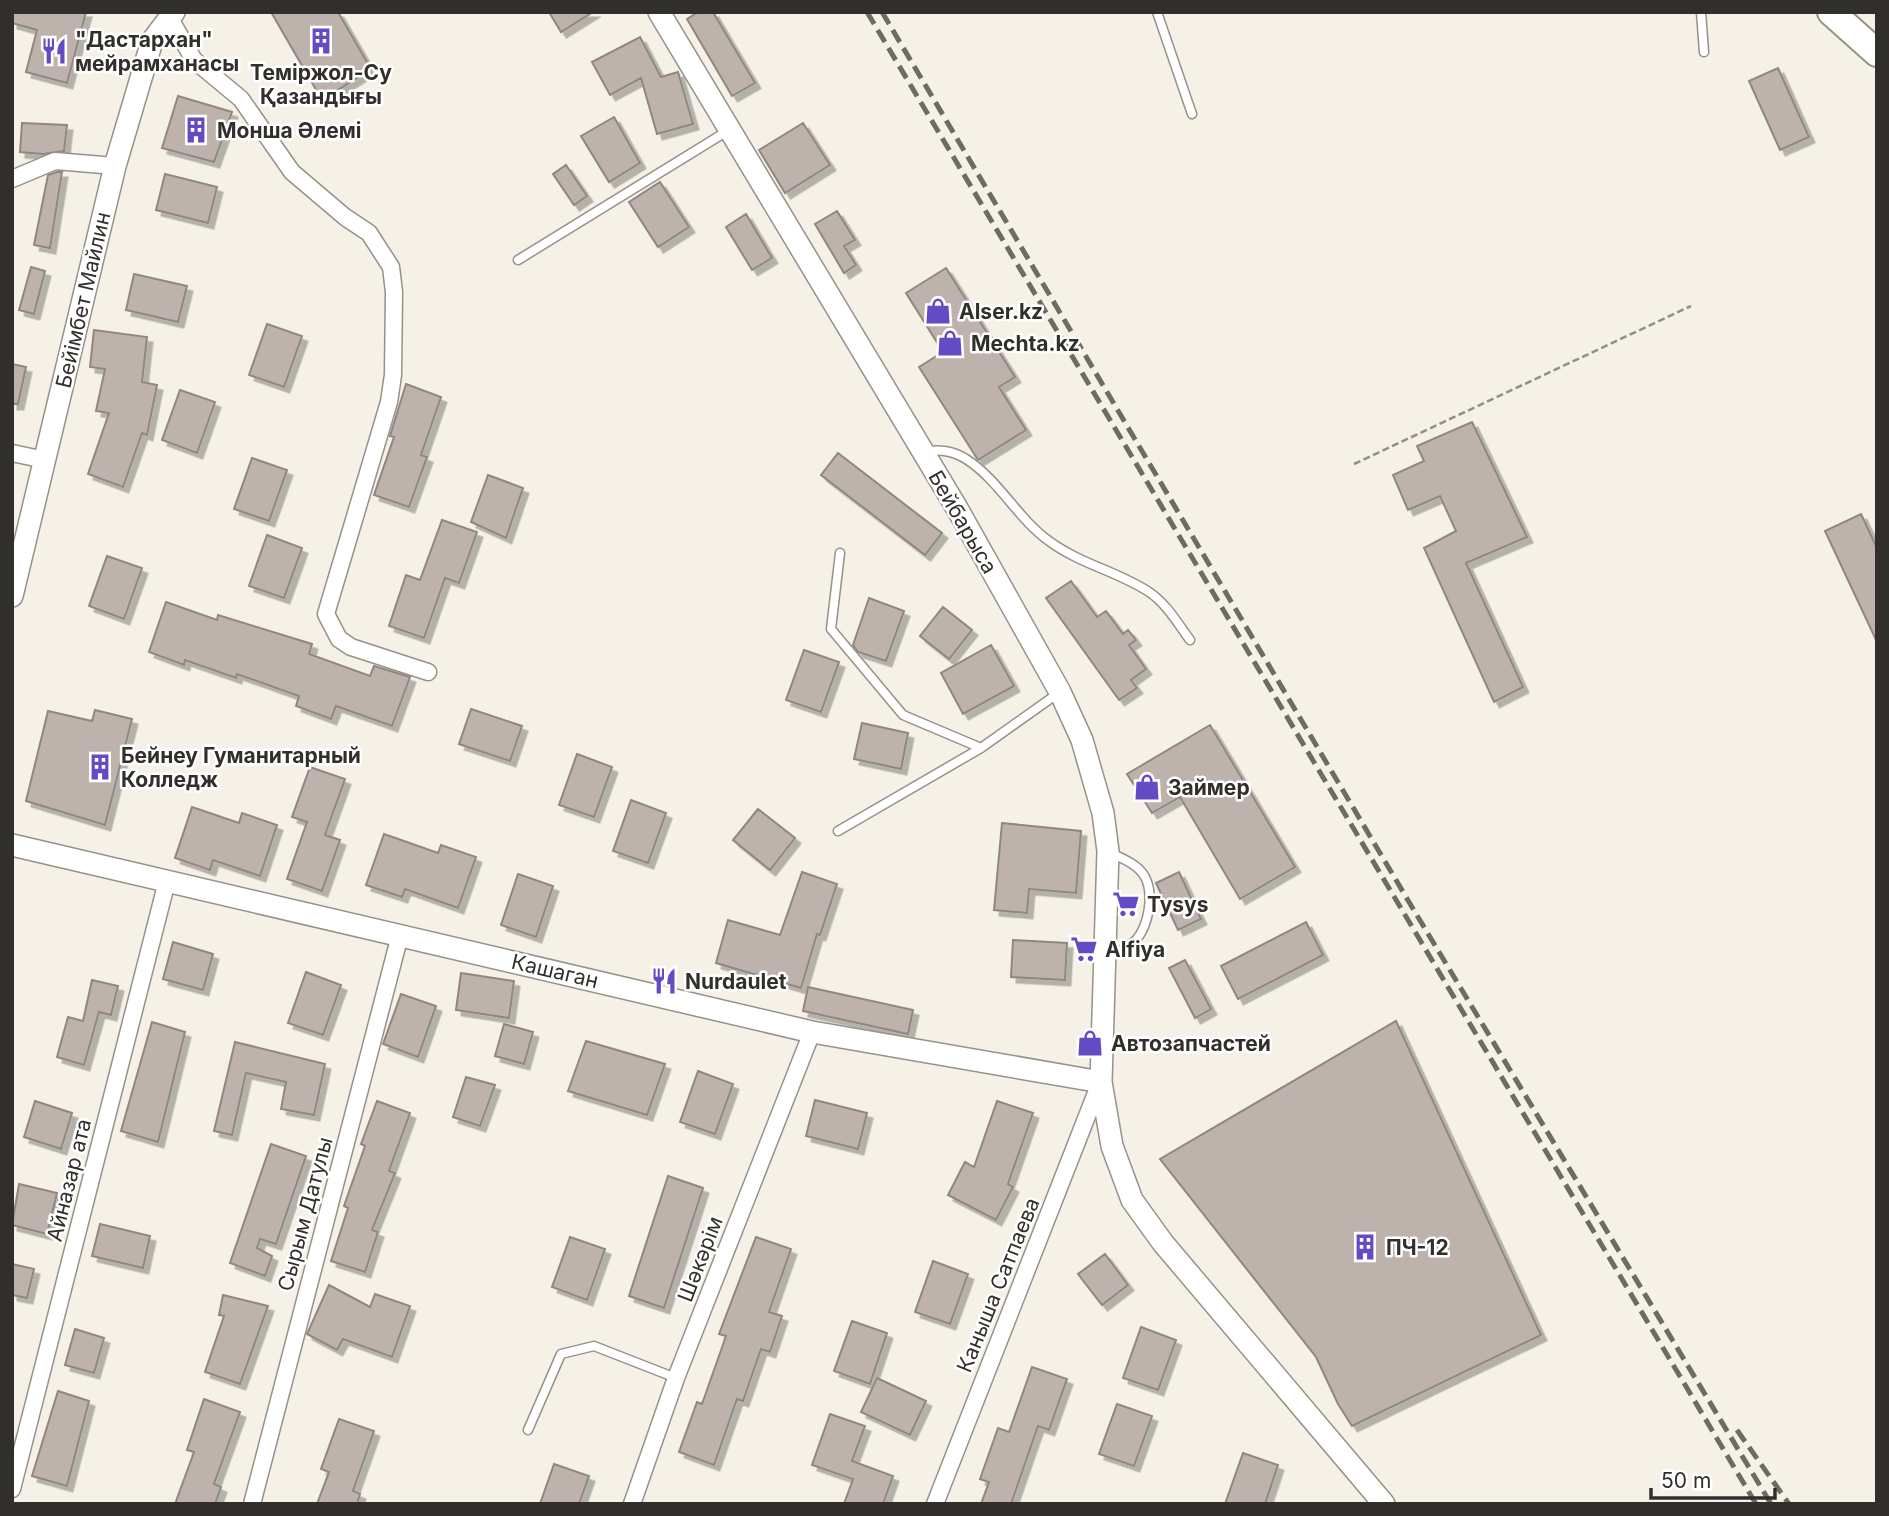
<svg xmlns="http://www.w3.org/2000/svg" width="1889" height="1516" font-family="Inter,sans-serif">
  <defs>
    <filter id="shadow"><feDropShadow dx="5.5" dy="5.5" stdDeviation="0" flood-color="#0004"/></filter>
  </defs>
  <rect width="100%" height="100%" fill="#f6f1e6"/>
  <path fill="#bdb2ac" stroke="#918781" stroke-width="2" filter="url(#shadow)" d="M 12,12 L 86,12 L 67,83 L 26,72 L 37,30 L 12,23 Z
    M 271,12 L 338,12 L 371,69 L 322,100 Z
    M 549,12 L 593,12 L 561,32 Z
    M 698,12 L 713,12 L 755,83 L 732,96 L 687,19 Z
    M 640,37 L 661,77 L 678,72 L 693,124 L 657,134 L 641,78 L 610,95 L 592,62 Z
    M 1778,68 L 1809,137 L 1780,150 L 1749,81 Z
    M 178,96 L 232,112 L 214,162 L 162,148 Z
    M 614,117 L 640,163 L 609,182 L 581,136 Z
    M 22,123 L 67,125 L 64,151 L 43,154 L 20,152 Z
    M 803,123 L 830,165 L 785,193 L 759,150 Z
    M 566,165 L 587,196 L 574,205 L 553,174 Z
    M 57,172 L 62,172 L 50,248 L 34,245 L 48,175 Z
    M 165,174 L 217,187 L 208,223 L 156,210 Z
    M 660,182 L 689,227 L 658,247 L 629,202 Z
    M 837,211 L 855,240 L 844,246 L 856,265 L 844,273 L 815,224 Z
    M 746,214 L 772,258 L 752,270 L 726,227 Z
    M 31,267 L 45,271 L 34,314 L 19,310 Z
    M 946,268 L 1015,377 L 999,387 L 1026,430 L 978,460 L 919,367 L 943,352 L 906,293 Z
    M 134,274 L 187,286 L 178,322 L 126,310 Z
    M 267,324 L 302,336 L 284,387 L 249,375 Z
    M 94,330 L 147,337 L 142,382 L 157,385 L 147,435 L 142,433 L 123,487 L 88,474 L 109,413 L 96,411 L 105,369 L 90,367 Z
    M 12,364 L 26,367 L 18,404 L 12,404 Z
    M 406,384 L 441,397 L 421,455 L 427,457 L 409,507 L 374,495 L 394,437 L 390,436 Z
    M 180,390 L 215,402 L 197,453 L 162,440 Z
    M 1472,422 L 1527,537 L 1466,563 L 1523,687 L 1494,702 L 1424,548 L 1456,531 L 1440,496 L 1408,510 L 1393,475 L 1424,461 L 1417,446 Z
    M 838,453 L 942,533 L 925,555 L 821,475 Z
    M 252,458 L 287,470 L 269,521 L 234,509 Z
    M 488,475 L 523,488 L 506,538 L 471,522 Z
    M 1861,514 L 1877,548 L 1877,642 L 1825,531 Z
    M 442,520 L 477,532 L 459,583 L 445,578 L 424,638 L 389,626 L 406,575 L 420,580 Z
    M 267,535 L 302,548 L 284,598 L 249,586 Z
    M 107,556 L 142,568 L 124,619 L 89,606 Z
    M 1071,581 L 1097,617 L 1106,611 L 1123,634 L 1128,630 L 1136,640 L 1129,645 L 1146,669 L 1131,680 L 1137,688 L 1119,700 L 1046,598 Z
    M 869,598 L 904,611 L 886,661 L 858,652 L 853,645 Z
    M 166,602 L 217,620 L 218,615 L 312,644 L 309,654 L 370,676 L 374,666 L 410,677 L 392,726 L 336,706 L 331,719 L 296,706 L 299,696 L 237,674 L 236,678 L 185,660 L 184,665 L 149,652 Z
    M 943,607 L 972,630 L 949,659 L 920,636 Z
    M 991,645 L 1014,686 L 963,714 L 941,673 Z
    M 804,650 L 839,662 L 821,712 L 786,700 Z
    M 471,709 L 522,726 L 510,761 L 459,744 Z
    M 95,710 L 132,719 L 105,825 L 26,801 L 48,711 L 92,721 Z
    M 862,723 L 908,733 L 901,769 L 854,759 Z
    M 1210,725 L 1295,867 L 1240,899 L 1180,797 L 1152,813 L 1127,774 Z
    M 577,754 L 612,767 L 594,817 L 559,805 Z
    M 310,767 L 345,779 L 325,835 L 340,840 L 322,891 L 287,879 L 307,822 L 292,817 Z
    M 631,800 L 666,813 L 648,863 L 613,851 Z
    M 192,807 L 239,823 L 242,813 L 277,825 L 260,876 L 213,860 L 210,870 L 175,858 Z
    M 758,809 L 795,838 L 770,870 L 733,840 Z
    M 1002,823 L 1081,831 L 1076,893 L 1029,889 L 1027,913 L 994,910 Z
    M 384,834 L 438,853 L 441,845 L 476,857 L 458,908 L 405,889 L 402,897 L 366,885 Z
    M 802,872 L 837,884 L 820,935 L 817,934 L 801,988 L 716,963 L 728,920 L 780,935 Z
    M 1179,872 L 1201,919 L 1178,930 L 1156,883 Z
    M 518,874 L 553,886 L 536,937 L 501,925 Z
    M 1306,922 L 1323,955 L 1238,999 L 1221,966 Z
    M 1013,940 L 1067,943 L 1065,980 L 1011,977 Z
    M 173,942 L 213,954 L 203,990 L 163,979 Z
    M 1185,960 L 1211,1009 L 1195,1018 L 1169,968 Z
    M 306,972 L 341,985 L 323,1035 L 288,1023 Z
    M 461,973 L 514,981 L 509,1018 L 456,1010 Z
    M 92,980 L 118,986 L 111,1015 L 99,1012 L 84,1065 L 57,1057 L 68,1017 L 83,1021 Z
    M 808,987 L 913,1010 L 908,1034 L 803,1011 Z
    M 401,994 L 436,1006 L 418,1057 L 383,1044 Z
    M 1396,1021 L 1541,1335 L 1352,1426 L 1338,1404 L 1316,1357 L 1160,1159 Z
    M 152,1022 L 185,1032 L 158,1142 L 121,1131 Z
    M 504,1024 L 533,1032 L 524,1064 L 495,1056 Z
    M 586,1041 L 665,1064 L 647,1115 L 568,1091 Z
    M 235,1042 L 325,1064 L 314,1115 L 281,1109 L 286,1082 L 246,1073 L 232,1135 L 214,1131 Z
    M 698,1071 L 733,1084 L 715,1134 L 680,1122 Z
    M 466,1077 L 495,1085 L 480,1126 L 453,1117 Z
    M 815,1100 L 867,1113 L 858,1149 L 806,1136 Z
    M 35,1101 L 72,1113 L 61,1149 L 24,1137 Z
    M 377,1101 L 410,1113 L 389,1171 L 395,1173 L 372,1230 L 378,1232 L 365,1272 L 331,1261 L 348,1208 L 344,1206 L 365,1146 L 361,1144 Z
    M 997,1101 L 1033,1113 L 1008,1184 L 1013,1187 L 996,1220 L 948,1195 L 965,1162 L 974,1167 Z
    M 271,1144 L 306,1156 L 276,1244 L 260,1239 L 257,1248 L 272,1256 L 265,1276 L 230,1263 Z
    M 668,1176 L 703,1188 L 664,1308 L 629,1296 Z
    M 19,1184 L 57,1193 L 47,1234 L 12,1225 Z
    M 100,1224 L 150,1236 L 143,1268 L 92,1256 Z
    M 570,1237 L 605,1249 L 587,1300 L 552,1287 Z
    M 756,1237 L 791,1249 L 769,1312 L 782,1316 L 770,1352 L 761,1349 L 743,1401 L 737,1399 L 714,1465 L 679,1452 L 697,1402 L 702,1404 L 726,1336 L 719,1334 Z
    M 1105,1254 L 1128,1285 L 1102,1305 L 1078,1274 Z
    M 933,1261 L 968,1274 L 950,1324 L 915,1312 Z
    M 12,1264 L 34,1269 L 27,1298 L 12,1295 Z
    M 329,1285 L 370,1307 L 375,1294 L 410,1306 L 392,1357 L 343,1339 L 337,1350 L 307,1334 Z
    M 223,1295 L 268,1306 L 240,1384 L 205,1372 L 224,1316 L 219,1315 Z
    M 852,1321 L 887,1333 L 870,1384 L 834,1371 Z
    M 1141,1327 L 1176,1340 L 1158,1390 L 1123,1378 Z
    M 75,1329 L 104,1338 L 94,1373 L 65,1365 Z
    M 1032,1367 L 1067,1379 L 1049,1430 L 1038,1426 L 1011,1504 L 981,1504 L 989,1482 L 980,1479 L 998,1428 L 1009,1432 Z
    M 877,1378 L 926,1401 L 910,1435 L 861,1412 Z
    M 58,1391 L 89,1401 L 67,1486 L 32,1476 Z
    M 204,1399 L 240,1412 L 214,1484 L 221,1487 L 215,1504 L 175,1504 L 194,1452 L 187,1450 Z
    M 1117,1404 L 1152,1416 L 1134,1466 L 1099,1454 Z
    M 830,1414 L 865,1426 L 852,1461 L 893,1476 L 883,1504 L 844,1504 L 853,1479 L 812,1465 Z
    M 339,1419 L 374,1431 L 353,1491 L 360,1494 L 357,1504 L 317,1504 L 329,1472 L 321,1469 Z
    M 1243,1453 L 1278,1465 L 1265,1504 L 1225,1504 Z
    M 554,1464 L 589,1476 L 579,1504 L 540,1504 Z"/>
  <g fill="none" stroke-linecap="round" stroke-linejoin="round">
    <g stroke="#969288" stroke-width="11">
      <path id="service" d="M 1157,12 L 1192,114
        M 1701,12 L 1704,52
        M 518,260 L 729,130
        M 925,451 C 941,450 952,450 966,459 C 999,480 1017,518 1049,541 C 1080,564 1119,572 1149,592 C 1167,604 1178,624 1190,640
        M 840,553 L 831,629 L 903,715 L 981,748
        M 838,831 L 981,748 L 1057,694
        M 1108,958 C 1117,952 1129,947 1136,940 C 1149,925 1154,894 1145,877 C 1138,864 1121,858 1109,852
        M 528,1430 L 561,1354 L 594,1346 L 676,1378"/>
    </g>
    <g stroke="#969288" stroke-width="19">
      <path id="minor" d="M 169,17 L 194,60 L 241,99 L 292,172 L 345,217 L 369,233 L 391,267 L 394,292 L 393,375 L 389,402 L 326,614 L 339,639 L 351,647 L 428,672
        M 12,179 L 55,161 L 115,166
        M 12,453 L 45,460
        M 12,1489 L 167,881
        M 252,1504 L 400,935
        M 632,1504 L 676,1378 L 812,1032
        M 935,1504 L 1100,1083"/>
    </g>
    <g stroke="#969288" stroke-width="24">
      <path id="tertiary" d="M 659,12 L 958,510 L 1060,692 L 1082,740 L 1103,813 L 1108,851 L 1101,1082 L 1112,1146 L 1132,1200 L 1163,1243 L 1384,1504
        M 12,596 L 115,166 L 152,41 L 174,12
        M 12,845 L 812,1032 L 1101,1082"/>
    </g>
    <g stroke="#969288" stroke-width="30">
      <path id="trunk" d="M 1831,12 L 1877,53"/>
    </g>
    <path stroke="#918e86" stroke-width="2.5" stroke-dasharray="7 3.5" stroke-linecap="butt" d="M 1354,464 L 1691,306"/>
    <use href="#service" stroke="#fff" stroke-width="8"/>
    <use href="#minor" stroke="#fff" stroke-width="16"/>
    <use href="#tertiary" stroke="#fff" stroke-width="21"/>
    <use href="#trunk" stroke="#fff" stroke-width="26"/>
    <path stroke="#6e6b64" stroke-width="5" stroke-dasharray="14 7" stroke-linecap="butt" d="M 867,12 L 1756,1504
      M 882,12 L 1409,902 L 1771,1504
      M 1737,1430 L 1789,1504"/>
  </g>
  <defs>
    <g id="building-bare" transform="scale(2.1)"><path d="M-4-6H4V6H1V3H-1V6H-4ZM-2.5-4.3h1.7v1.8h-1.7ZM.8-4.3h1.7v1.8H.8ZM-2.5-1h1.7V.8h-1.7ZM.8-1h1.7V.8H.8Z" fill="#644bc4" stroke="#fff" stroke-width="2.5" paint-order="stroke"/></g>
    <g id="restaurant-bare" transform="scale(2.1)"><path d="M-5-6h1v4h1v-4h1v4h1v-4h1v5L-1.5 .5V6h-2V.5L-5-1ZM5-6V6H3V1.5H1.5Q1.5-4 5-6Z" fill="#644bc4" stroke="#fff" stroke-width="2.5" paint-order="stroke"/></g>
    <g id="shop-bare" transform="scale(2.1)"><path d="M-5-2.5h2.3a2.7 3.5 0 0 1 5.4 0H5L5.5 6h-11ZM-1.5-2.5h3a1.5 2.3 0 0 0-3 0Z" fill="#644bc4" stroke="#fff" stroke-width="2.5" paint-order="stroke"/></g>
    <g id="supermarket-bare" transform="scale(2.1)"><path d="M-6-5.5h2.5l.6 2H6L4.5 2H-2.5L-4.4-4H-6ZM-1.5 3.2a1.3 1.3 0 1 0 .1 0ZM3 3.2a1.3 1.3 0 1 0 .1 0Z" fill="#644bc4" stroke="#fff" stroke-width="2.5" paint-order="stroke"/></g>
  </defs>
  <g fill-rule="evenodd">
    <use href="#building-bare" x="321" y="41"/>
    <use href="#restaurant-bare" x="54" y="51"/>
    <use href="#building-bare" x="196" y="130"/>
    <use href="#shop-bare" x="938" y="311"/>
    <use href="#shop-bare" x="950" y="343"/>
    <use href="#building-bare" x="100" y="767"/>
    <use href="#shop-bare" x="1147" y="787"/>
    <use href="#supermarket-bare" x="1126" y="904"/>
    <use href="#supermarket-bare" x="1084" y="949"/>
    <use href="#restaurant-bare" x="664" y="981"/>
    <use href="#shop-bare" x="1090" y="1043"/>
    <use href="#building-bare" x="1365" y="1247"/>
  </g>
  <g text-anchor="middle" dominant-baseline="central" stroke-width="5" stroke-linejoin="round" paint-order="stroke">
    <g font-size="21" font-weight="bold" fill="#312f2b" stroke="#fff" text-anchor="start">
      <text x="75" y="39">"Дастархан"<tspan x="75" dy="24">мейрамханасы</tspan></text>
      <text x="321" y="72" text-anchor="middle">Теміржол-Су<tspan x="321" dy="24">Қазандығы</tspan></text>
      <text x="217" y="130">Монша Әлемі</text>
      <text x="959" y="311">Alser.kz</text>
      <text x="971" y="343">Mechta.kz</text>
      <text x="121" y="755">Бейнеу Гуманитарный<tspan x="121" dy="24">Колледж</tspan></text>
      <text x="1168" y="787">Займер</text>
      <text x="1147" y="904">Tysys</text>
      <text x="1105" y="949">Alfiya</text>
      <text x="685" y="981">Nurdaulet</text>
      <text x="1111" y="1043">Автозапчастей</text>
      <text x="1386" y="1247">ПЧ-12</text>
    </g>
    <g font-size="21" fill="#312f2b" stroke="#fff">
      <text transform="translate(83 300) rotate(-77)">Бейімбет Майлин</text>
      <text transform="translate(963 522) rotate(60)">Бейбарыса</text>
      <text transform="translate(555 971) rotate(13)">Кашаган</text>
      <text transform="translate(69 1180) rotate(-76)">Айназар ата</text>
      <text transform="translate(305 1214) rotate(-75)">Сырым Датулы</text>
      <text transform="translate(700 1259) rotate(-69)">Шәкәрім</text>
      <text transform="translate(998 1285) rotate(-68)">Каныша Сатпаева</text>
    </g>
  </g>
  <rect width="1889" height="1516" fill="none" stroke="#312f2b" stroke-width="28"/>
  <path d="M1651 1488v10h124v-10" fill="none" stroke="#312f2b" stroke-width="3.5"/>
  <text x="1661" y="1488" font-size="21" fill="#312f2b" stroke="#ffffff" stroke-width="5" paint-order="stroke">50 m</text>
</svg>
